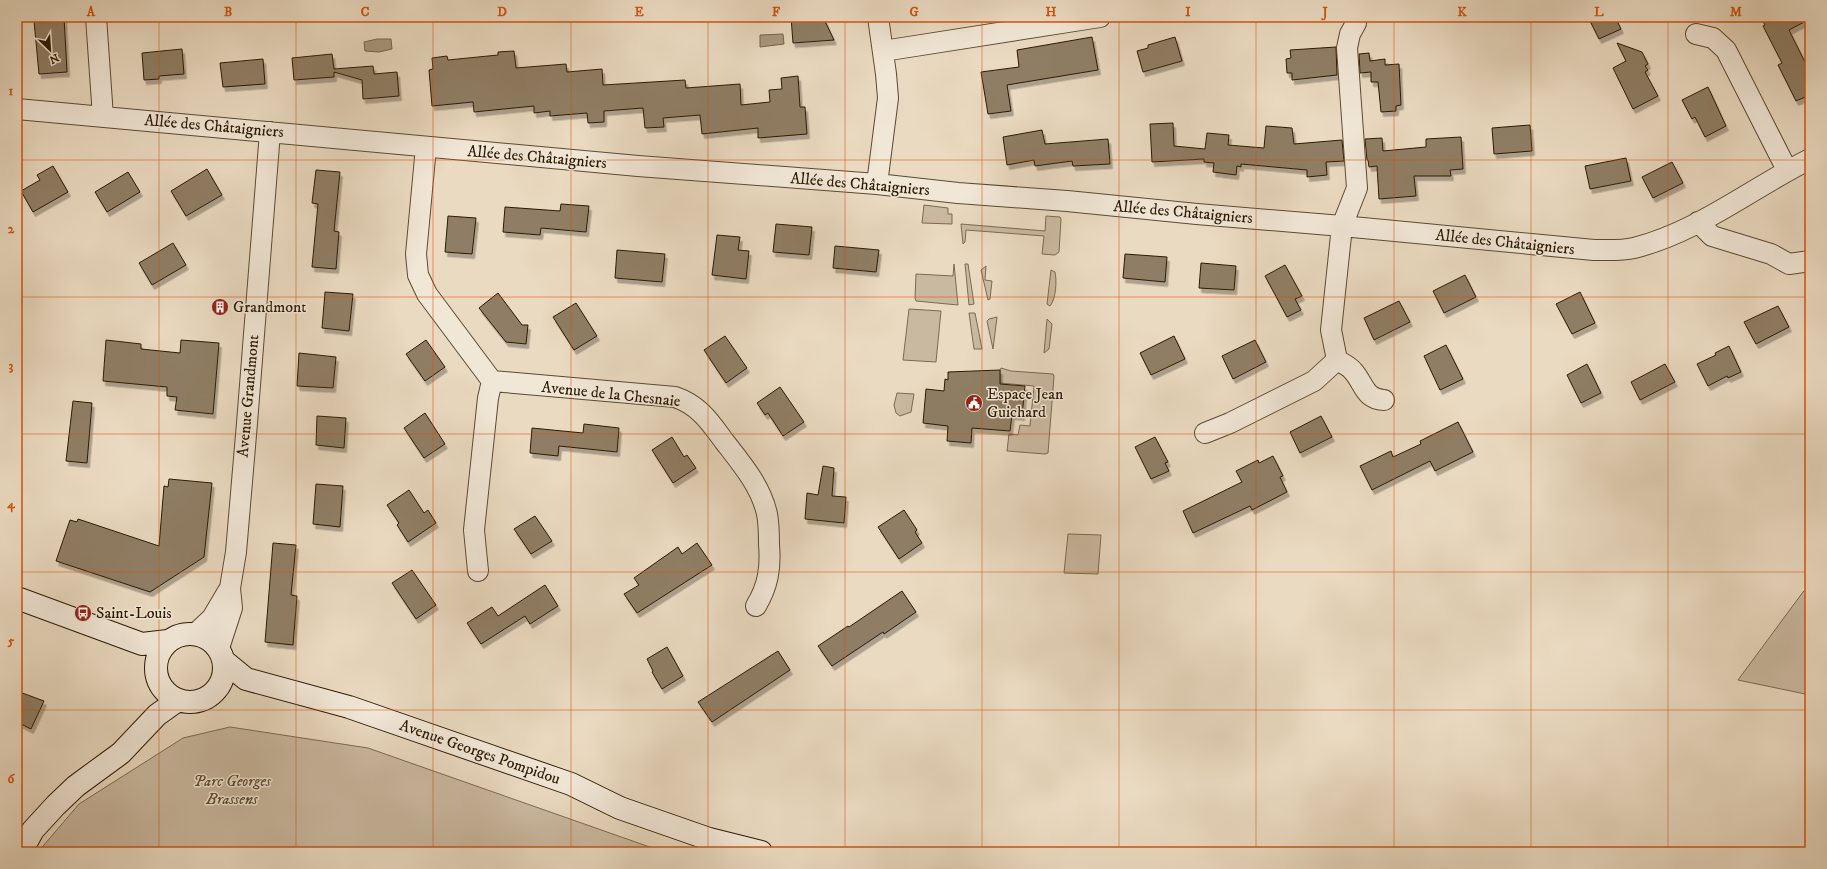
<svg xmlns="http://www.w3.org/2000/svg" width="1827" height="869" font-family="'IM FELL DW Pica',serif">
  <defs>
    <filter id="shadow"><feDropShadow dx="2.5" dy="4.5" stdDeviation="0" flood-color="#0004"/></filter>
  </defs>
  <rect width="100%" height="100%" fill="#eadac1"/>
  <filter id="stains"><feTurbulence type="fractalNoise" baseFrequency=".005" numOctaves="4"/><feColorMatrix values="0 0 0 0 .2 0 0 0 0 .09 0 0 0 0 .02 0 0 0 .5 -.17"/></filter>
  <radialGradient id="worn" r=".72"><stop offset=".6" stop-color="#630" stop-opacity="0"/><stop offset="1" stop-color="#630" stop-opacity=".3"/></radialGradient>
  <path fill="#cab9a1" stroke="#7b6a52" d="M 924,205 L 948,208 L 948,214 L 952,214 L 952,224 L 922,223 Z
    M 1046,216 L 1060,217 L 1061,219 L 1059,252 L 1055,255 L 1042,254 L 1044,236 L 966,230 L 965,242 L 963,244 L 961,224 L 1045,231 Z
    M 954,264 L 958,305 L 916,301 L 915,298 L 916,274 L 953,276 Z
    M 965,264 L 968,264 L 974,304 L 969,305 Z
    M 986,266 L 985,280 L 992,281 L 990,299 L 988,300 L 981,270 Z
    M 1051,270 L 1055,272 C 1057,281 1056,299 1050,306 L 1047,304 Z
    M 909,309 L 941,311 L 936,362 L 903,360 Z
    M 969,313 L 975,313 L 982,349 L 974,349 Z
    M 997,317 L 993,349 L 987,321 L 989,319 Z
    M 1047,319 L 1052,324 L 1049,349 L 1044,353 Z
    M 1001,368 L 1011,371 L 1053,374 L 1054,376 L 1048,453 L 1045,454 L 1007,451 L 1009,434 L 1018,435 L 1020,425 L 1030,426 L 1034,386 L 1000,383 L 1000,370 Z
    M 897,393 L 914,394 L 911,412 L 900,416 L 896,413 L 894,405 Z
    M 1068,534 L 1101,535 L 1098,574 L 1064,573 Z
    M 1810,586 L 1810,695 L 1738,680 L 1803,592 Z
    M 230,727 L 368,748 L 664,852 L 38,852 L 79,804 L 183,738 Z"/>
  <path fill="#a99980" stroke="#77664e" d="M 783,34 L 784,44 L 760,47 L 760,35 Z
    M 377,39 L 391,39 L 392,49 L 379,52 L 365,51 L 364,42 Z"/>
  <path fill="#8f7e65" stroke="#2c1a02" filter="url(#shadow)" d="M 40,17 L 64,17 L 67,72 L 39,74 L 34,21 L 41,20 Z
    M 791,17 L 823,17 L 834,40 L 793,43 Z
    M 1588,17 L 1615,17 L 1621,29 L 1599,39 Z
    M 1761,17 L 1810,17 L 1810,19 L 1789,30 L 1810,72 L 1810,95 L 1796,101 L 1778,65 L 1782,63 L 1763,26 L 1765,25 Z
    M 1092,37 L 1098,70 L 1007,85 L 1011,111 L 988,114 L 981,72 L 1019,67 L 1017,50 Z
    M 1175,37 L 1182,61 L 1143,72 L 1137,51 L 1148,48 L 1148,45 Z
    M 1617,43 L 1642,52 L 1648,64 L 1645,66 L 1648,70 L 1645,72 L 1658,96 L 1633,109 L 1613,68 L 1626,61 Z
    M 1336,47 L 1337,75 L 1292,80 L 1292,73 L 1287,73 L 1286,59 L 1291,58 L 1290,50 Z
    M 182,49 L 184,74 L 159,76 L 159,79 L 144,80 L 142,53 Z
    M 514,51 L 516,68 L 566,64 L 567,72 L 602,69 L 603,85 L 685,80 L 686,88 L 740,84 L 741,105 L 770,102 L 769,90 L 782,89 L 781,78 L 798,76 L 800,107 L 805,107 L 807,134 L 758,138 L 758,128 L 702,134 L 700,115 L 663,118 L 664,127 L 645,128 L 643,108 L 604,111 L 604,122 L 588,123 L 587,113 L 550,116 L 550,111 L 534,113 L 534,106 L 474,112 L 473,102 L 432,106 L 429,70 L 433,69 L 432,58 L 447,56 L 448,60 L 498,55 L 498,52 Z
    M 1369,53 L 1370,61 L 1385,59 L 1385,65 L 1399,64 L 1401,105 L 1396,106 L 1396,111 L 1381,112 L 1378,82 L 1371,82 L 1371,72 L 1360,73 L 1359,54 Z
    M 332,54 L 334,69 L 373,66 L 374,74 L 397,72 L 399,96 L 363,99 L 362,80 L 334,72 L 334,77 L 294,80 L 292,58 Z
    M 263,59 L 265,84 L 223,87 L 220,63 Z
    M 1708,87 L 1726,126 L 1705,137 L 1695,117 L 1692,119 L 1682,100 Z
    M 1173,123 L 1174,146 L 1205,149 L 1207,133 L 1229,135 L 1228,145 L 1264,148 L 1266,126 L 1292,128 L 1294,144 L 1342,140 L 1344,161 L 1326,162 L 1327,175 L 1307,177 L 1307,170 L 1241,164 L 1241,167 L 1237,166 L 1236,175 L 1213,172 L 1214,163 L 1204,162 L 1204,159 L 1152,162 L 1150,124 Z
    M 1530,125 L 1532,151 L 1494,154 L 1492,128 Z
    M 1042,130 L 1045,144 L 1108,139 L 1110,164 L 1073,166 L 1072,161 L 1035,166 L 1034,160 L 1007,165 L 1003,137 Z
    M 1461,137 L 1463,169 L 1450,170 L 1451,176 L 1414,176 L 1416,196 L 1379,199 L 1377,166 L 1369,167 L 1368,160 L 1367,160 L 1365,139 L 1382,138 L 1383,151 L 1426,147 L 1426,139 Z
    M 1626,158 L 1631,181 L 1590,189 L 1585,166 Z
    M 1672,162 L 1683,183 L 1653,198 L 1642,177 Z
    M 53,166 L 68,192 L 33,212 L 21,191 L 40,180 L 37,175 Z
    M 207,169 L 222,195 L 186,216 L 171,191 Z
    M 316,170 L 340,172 L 334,231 L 339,232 L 336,269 L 312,267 L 318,204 L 312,203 Z
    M 128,172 L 140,192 L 107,212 L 95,192 Z
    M 561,204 L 589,206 L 586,232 L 541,228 L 540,235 L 503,232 L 505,207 L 560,211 Z
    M 448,216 L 476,218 L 472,254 L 445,252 Z
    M 776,224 L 812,227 L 809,255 L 773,252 Z
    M 717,235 L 740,237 L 738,250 L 749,251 L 746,279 L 712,275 Z
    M 173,243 L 186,265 L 152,285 L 139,263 Z
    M 835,246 L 879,250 L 876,272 L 833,268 Z
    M 617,250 L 665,254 L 662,282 L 615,278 Z
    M 1125,254 L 1167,257 L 1165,282 L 1123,278 Z
    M 1201,263 L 1236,266 L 1234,290 L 1199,288 Z
    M 1285,265 L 1302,296 L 1295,299 L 1301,310 L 1287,317 L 1265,276 Z
    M 1465,275 L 1476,297 L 1444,313 L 1433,291 Z
    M 325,292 L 353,294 L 349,331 L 322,328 Z
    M 1580,292 L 1595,323 L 1572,334 L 1556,304 Z
    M 498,293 L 522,325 L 528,325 L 526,344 L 506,342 L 479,308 Z
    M 1399,301 L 1410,322 L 1374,340 L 1364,318 Z
    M 576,303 L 597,336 L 574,350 L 553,317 Z
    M 1778,306 L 1789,327 L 1756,344 L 1744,322 Z
    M 725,336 L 747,368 L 726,383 L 704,350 Z
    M 1174,336 L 1185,359 L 1151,375 L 1140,353 Z
    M 106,340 L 141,344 L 141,349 L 180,353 L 181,340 L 219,343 L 213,414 L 175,410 L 177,397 L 167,396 L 167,387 L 103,381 Z
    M 426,340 L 445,367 L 425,381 L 406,354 Z
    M 1255,340 L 1266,362 L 1233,379 L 1222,356 Z
    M 1446,345 L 1463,379 L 1440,390 L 1424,356 Z
    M 1729,346 L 1741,372 L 1728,378 L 1727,376 L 1708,386 L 1697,364 L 1716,355 L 1715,353 Z
    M 299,353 L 336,357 L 333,388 L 297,386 Z
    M 1587,364 L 1601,393 L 1581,403 L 1567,375 Z
    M 1665,364 L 1675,382 L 1640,400 L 1631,382 Z
    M 1000,370 L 1000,384 L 1025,386 L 1022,416 L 1012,415 L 1010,431 L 972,428 L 971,443 L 947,441 L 948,426 L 923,423 L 926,389 L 944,391 L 945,379 L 948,380 L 948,372 Z
    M 780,387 L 804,422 L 783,436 L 768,413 L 765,415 L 757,403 Z
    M 73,401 L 92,403 L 87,463 L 66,461 Z
    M 425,413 L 445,444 L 424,458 L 404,428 Z
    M 317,416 L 346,418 L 344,448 L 316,445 Z
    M 1321,416 L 1332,437 L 1300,453 L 1290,432 Z
    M 1458,422 L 1473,452 L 1435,471 L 1430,461 L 1372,490 L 1360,466 L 1391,451 L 1393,457 L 1421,444 L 1420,441 Z
    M 584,424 L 619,428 L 617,452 L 559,446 L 558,456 L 530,453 L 532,428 L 583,433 Z
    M 672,437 L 684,457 L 687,455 L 696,468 L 673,483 L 652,450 Z
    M 1155,437 L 1168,462 L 1165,463 L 1169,471 L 1151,479 L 1135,447 Z
    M 1273,456 L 1283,476 L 1280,477 L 1287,492 L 1252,510 L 1250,506 L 1193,533 L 1183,511 L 1242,482 L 1236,471 L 1258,460 L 1259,463 Z
    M 823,466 L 834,468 L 832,496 L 846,497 L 844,523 L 805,519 L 807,493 L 818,495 Z
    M 169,479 L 212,483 L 204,557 L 150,592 L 56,561 L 70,520 L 77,522 L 78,519 L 159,546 L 164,486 L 168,487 Z
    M 316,484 L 343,486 L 340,527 L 313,524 Z
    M 409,490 L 424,513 L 428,510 L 436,523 L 408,542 L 397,525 L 399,523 L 387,505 Z
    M 904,510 L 917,530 L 915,532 L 922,543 L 899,559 L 878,527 Z
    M 535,516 L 552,541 L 531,554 L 514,529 Z
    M 273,543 L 296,545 L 291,595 L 297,596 L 293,645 L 265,642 Z
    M 697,543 L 712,565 L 637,613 L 624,594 L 639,585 L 634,578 L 678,547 L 682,554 Z
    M 412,570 L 436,605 L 416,619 L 392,583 Z
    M 545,585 L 558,606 L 530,624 L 525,616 L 481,644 L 467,623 L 492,607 L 498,616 Z
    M 902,591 L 916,612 L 884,634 L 883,632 L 832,666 L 818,646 L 848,626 L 849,627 Z
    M 667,647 L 683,676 L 662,689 L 652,672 L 653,671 L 647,659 Z
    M 778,651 L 790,670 L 712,722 L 698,702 Z
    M 17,691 L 44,701 L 31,729 L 17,722 Z"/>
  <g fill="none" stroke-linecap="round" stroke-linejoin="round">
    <g stroke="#5c4a32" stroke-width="22">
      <path id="street" d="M 96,17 L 103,117
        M 1696,34 L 1713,38 L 1726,50 L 1787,170
        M 883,51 L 1100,17
        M 17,109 L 638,166 L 877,184 L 958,193 L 1067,201 L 1197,214 L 1342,226 L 1594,250 C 1607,250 1621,251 1634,248 C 1698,232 1752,188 1810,159
        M 426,147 L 416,254 L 418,275 L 427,294 L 492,381
        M 877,184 L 888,98 L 886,74 L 878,17
        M 1698,222 L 1712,236 L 1771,254 L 1789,264 L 1810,261
        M 1337,360 C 1342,363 1349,366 1353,371 C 1364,383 1364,399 1384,400
        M 1205,433 L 1230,423 L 1314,381 L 1337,360 L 1331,330 L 1342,226 L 1357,188 L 1347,48 L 1350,34 L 1356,23
        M 478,571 L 474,530 L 488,398 L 492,381 L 675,397 C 699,405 710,422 724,441 C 741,463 761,486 767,514 C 769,524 769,535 769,545 C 771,568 768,586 756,606
        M 195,634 L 212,618 L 228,591
        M 219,648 L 232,608 L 230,588 L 236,552 L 247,423 L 270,132"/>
    </g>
    <g stroke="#2c1a02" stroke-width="24">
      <path id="secondary" d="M 17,598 L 142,644 L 168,641
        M156 668a34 34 0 1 1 68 0a34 34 0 1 1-68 0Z
        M 224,661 L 246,679 L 349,707 L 571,784 L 620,808 L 709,839 L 761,852
        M 21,852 L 33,830 L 56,805 L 76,786 L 121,753 L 157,715 L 178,700"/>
    </g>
    <use href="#street" stroke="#f1e7d7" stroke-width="20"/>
    <use href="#secondary" stroke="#f1e7d7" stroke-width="22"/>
  </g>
  <path fill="none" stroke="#d5530b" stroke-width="1" stroke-opacity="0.55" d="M 159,17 L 159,852M 296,17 L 296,852M 433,17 L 433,852M 571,17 L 571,852M 708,17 L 708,852M 845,17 L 845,852M 982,17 L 982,852M 1119,17 L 1119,852M 1256,17 L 1256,852M 1394,17 L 1394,852M 1531,17 L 1531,852M 1668,17 L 1668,852M 17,160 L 1810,160M 17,297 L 1810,297M 17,434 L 1810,434M 17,572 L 1810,572M 17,710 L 1810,710"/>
  <defs>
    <g id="building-disc" transform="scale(0.9)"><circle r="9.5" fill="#8f2418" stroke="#f1e7d7"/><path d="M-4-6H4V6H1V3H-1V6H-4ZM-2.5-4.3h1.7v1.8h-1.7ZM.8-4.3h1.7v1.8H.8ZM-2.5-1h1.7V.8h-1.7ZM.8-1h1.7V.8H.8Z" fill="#fff"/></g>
    <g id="civic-disc" transform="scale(0.9)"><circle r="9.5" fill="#8f2418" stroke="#f1e7d7"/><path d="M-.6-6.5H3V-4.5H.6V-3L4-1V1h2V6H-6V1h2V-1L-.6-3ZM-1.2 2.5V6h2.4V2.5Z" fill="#fff"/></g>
    <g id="bus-disc" transform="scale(0.9)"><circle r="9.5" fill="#8f2418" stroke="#f1e7d7"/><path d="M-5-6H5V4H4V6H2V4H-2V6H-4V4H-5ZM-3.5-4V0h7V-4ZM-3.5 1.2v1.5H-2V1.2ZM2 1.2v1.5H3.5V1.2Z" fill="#fff"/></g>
  </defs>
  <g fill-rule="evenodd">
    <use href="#building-disc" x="220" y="307"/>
    <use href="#civic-disc" x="974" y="403"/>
    <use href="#bus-disc" x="83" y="613"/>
  </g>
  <g text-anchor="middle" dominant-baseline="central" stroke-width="3" stroke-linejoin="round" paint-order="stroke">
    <g font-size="16" fill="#2c1a02" stroke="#f1e7d7">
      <text transform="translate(214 126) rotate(5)">Allée des Châtaigniers</text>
      <text transform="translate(537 157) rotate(5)">Allée des Châtaigniers</text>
      <text transform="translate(860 184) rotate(5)">Allée des Châtaigniers</text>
      <text transform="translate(1183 212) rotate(5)">Allée des Châtaigniers</text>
      <text transform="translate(1505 242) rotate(6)">Allée des Châtaigniers</text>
      <text transform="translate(611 394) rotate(6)">Avenue de la Chesnaie</text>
      <text transform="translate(248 396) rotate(-85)">Avenue Grandmont</text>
      <text transform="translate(480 752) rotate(19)">Avenue Georges Pompidou</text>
    </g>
    <g font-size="16" fill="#2c1a02" stroke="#f1e7d7" text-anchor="start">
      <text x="233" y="307">Grandmont</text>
      <text x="987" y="394">Espace Jean<tspan x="987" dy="18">Guichard</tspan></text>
      <text x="96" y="613">Saint-Louis</text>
    </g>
    <g font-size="16" font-style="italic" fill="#5b4a32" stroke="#f1e7d7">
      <text x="232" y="781">Parc Georges<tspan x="232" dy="18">Brassens</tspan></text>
    </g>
  </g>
  <rect width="1827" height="869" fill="none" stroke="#eadac1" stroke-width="44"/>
  <g transform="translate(50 50) rotate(155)" stroke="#f1e7d7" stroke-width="3" paint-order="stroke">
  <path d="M0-3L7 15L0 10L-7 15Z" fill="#2c1a02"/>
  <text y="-6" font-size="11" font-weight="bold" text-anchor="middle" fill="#2c1a02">N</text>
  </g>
  <rect x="22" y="22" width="1783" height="825" fill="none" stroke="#d5530b" stroke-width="1.5"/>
  <g font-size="13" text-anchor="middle" font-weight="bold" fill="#d5530b">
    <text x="91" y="16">A</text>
    <text x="228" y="16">B</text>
    <text x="365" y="16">C</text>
    <text x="502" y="16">D</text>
    <text x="639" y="16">E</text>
    <text x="776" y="16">F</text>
    <text x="914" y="16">G</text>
    <text x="1051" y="16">H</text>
    <text x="1188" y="16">I</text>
    <text x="1325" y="16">J</text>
    <text x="1462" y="16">K</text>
    <text x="1599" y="16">L</text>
    <text x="1736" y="16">M</text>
    <text x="11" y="95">1</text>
    <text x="11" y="233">2</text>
    <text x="11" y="370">3</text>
    <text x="11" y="508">4</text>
    <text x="11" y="645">5</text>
    <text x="11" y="783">6</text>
  </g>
  <rect width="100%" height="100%" filter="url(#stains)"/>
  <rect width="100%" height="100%" fill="url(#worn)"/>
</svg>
